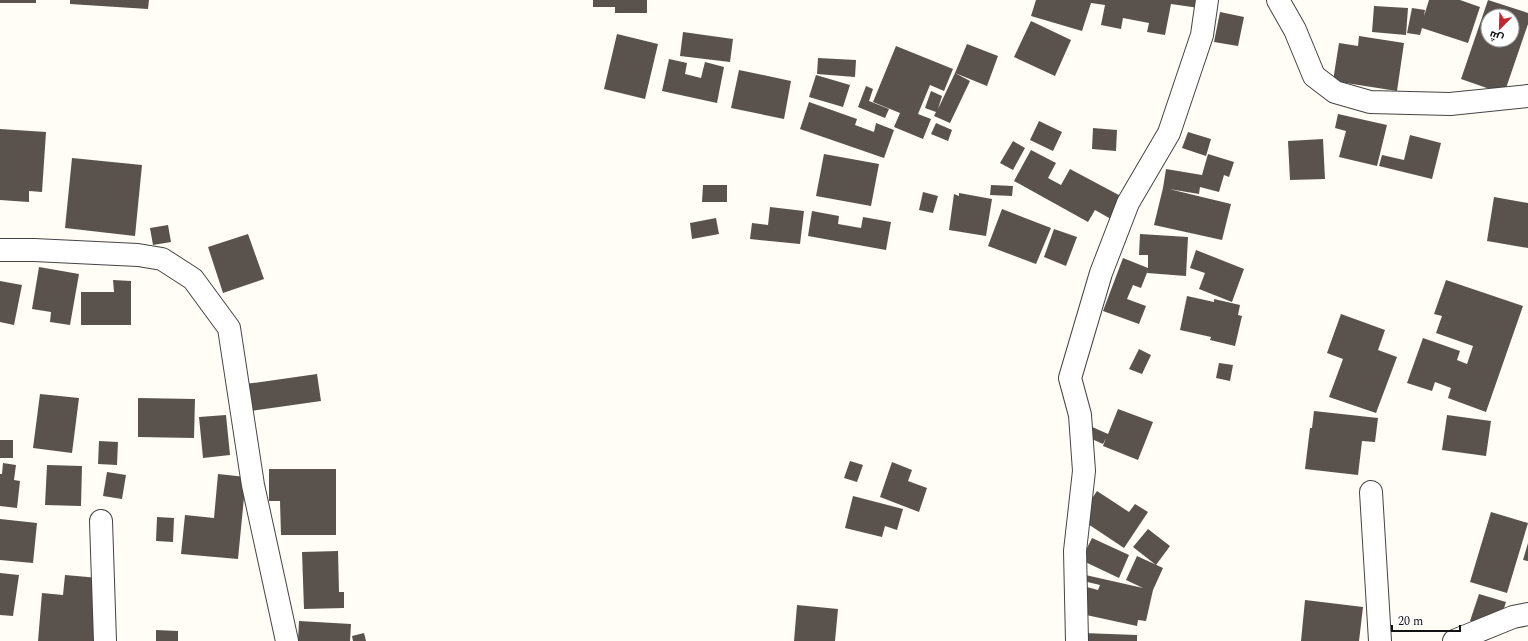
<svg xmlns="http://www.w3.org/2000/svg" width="1528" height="641" font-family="Spectral,Cairo,serif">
  <rect width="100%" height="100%" fill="#fffdf5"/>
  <path fill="#5a524d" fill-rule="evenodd" d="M 0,0 L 36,0 L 36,3 L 0,3 Z
    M 70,0 L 149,0 L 148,9 L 70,4 Z
    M 593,0 L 647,0 L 647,13 L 615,13 L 615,7 L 593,7 Z
    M 1036,0 L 1200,0 L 1199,8 L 1171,4 L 1165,35 L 1147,32 L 1149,23 L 1123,18 L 1121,29 L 1101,25 L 1105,5 L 1091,3 L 1082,31 L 1031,16 Z
    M 1429,0 L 1460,0 L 1480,7 L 1468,43 L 1422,28 L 1420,35 L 1407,33 L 1412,8 L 1425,10 L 1424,16 Z
    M 1488,0 L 1528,13 L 1528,24 L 1504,94 L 1461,79 ZM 1488,16 L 1512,16 L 1512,40 L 1488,40 Z
    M 1374,6 L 1408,8 L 1406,35 L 1372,32 Z
    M 1220,12 L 1244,17 L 1238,46 L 1214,42 Z
    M 1031,21 L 1071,40 L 1055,76 L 1014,57 Z
    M 683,32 L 733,39 L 730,62 L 680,56 Z
    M 617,34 L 658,44 L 645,99 L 604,89 Z
    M 1359,36 L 1404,43 L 1397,91 L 1333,81 L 1339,43 L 1358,46 Z
    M 967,44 L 998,56 L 987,86 L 955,73 Z
    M 896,46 L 953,69 L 944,91 L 930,85 L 918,114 L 931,119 L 923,139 L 894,127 L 900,113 L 873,102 Z
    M 818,58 L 856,60 L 855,77 L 817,74 Z
    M 669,59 L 687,63 L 685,74 L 701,78 L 705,62 L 724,67 L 717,103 L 662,91 Z
    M 739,70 L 791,81 L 784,119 L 731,108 Z
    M 955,73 L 970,81 L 950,123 L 934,116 L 936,112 L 925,108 L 931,91 L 942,96 L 938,109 Z
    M 816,75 L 850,85 L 843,107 L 809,97 Z
    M 866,86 L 873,89 L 869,101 L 889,109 L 885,118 L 858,107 Z
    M 809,102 L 857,119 L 855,125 L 874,132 L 876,123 L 894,130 L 884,158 L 800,129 Z
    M 1338,114 L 1387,125 L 1377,166 L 1339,157 L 1346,131 L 1335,128 Z
    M 1039,121 L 1062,132 L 1053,151 L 1030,140 Z
    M 936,123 L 952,130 L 948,141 L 931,134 Z
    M 1093,128 L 1117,130 L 1116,151 L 1092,149 Z
    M 0,129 L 46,132 L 42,192 L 29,191 L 29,202 L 0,200 Z
    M 1188,132 L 1211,139 L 1206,156 L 1182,148 Z
    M 1410,135 L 1441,143 L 1432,179 L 1379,166 L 1382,155 L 1404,160 Z
    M 1323,139 L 1325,179 L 1290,180 L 1288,141 Z
    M 1013,141 L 1025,148 L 1013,170 L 1000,163 Z
    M 1031,150 L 1056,163 L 1048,178 L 1061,185 L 1070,169 L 1130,201 L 1118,223 L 1095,210 L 1088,222 L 1014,181 Z
    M 824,154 L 879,164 L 871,206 L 816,196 Z
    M 1208,154 L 1234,162 L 1229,177 L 1224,175 L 1219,192 L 1200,187 L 1199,194 L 1169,189 L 1231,204 L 1222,240 L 1154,225 L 1163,188 L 1166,169 L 1202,175 Z
    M 72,158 L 142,165 L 135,236 L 65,228 Z
    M 703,185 L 727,185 L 727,202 L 702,202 Z
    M 991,185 L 1013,186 L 1012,196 L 990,195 Z
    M 923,192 L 938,196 L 933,213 L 919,210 Z
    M 959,193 L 992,199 L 986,236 L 949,230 L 954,194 L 959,196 Z
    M 1494,197 L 1528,203 L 1528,248 L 1487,241 Z
    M 770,207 L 804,211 L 800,244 L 750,239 L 752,223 L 768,225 Z
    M 1002,209 L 1051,228 L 1036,264 L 988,246 Z
    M 812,211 L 839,216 L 838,224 L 861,228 L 863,217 L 891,222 L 886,250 L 808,236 Z
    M 716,218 L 719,234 L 692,239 L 690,223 Z
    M 168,225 L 171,242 L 153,245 L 150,228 Z
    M 1054,229 L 1077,237 L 1066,266 L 1044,257 Z
    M 248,234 L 264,279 L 223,293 L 208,247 Z
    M 1140,234 L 1188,237 L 1186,276 L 1147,273 L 1148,270 L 1141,288 L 1133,285 L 1127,299 L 1146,306 L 1139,324 L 1103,311 L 1123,258 L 1148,268 L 1148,255 L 1139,255 Z
    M 1196,250 L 1244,269 L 1232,302 L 1199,289 L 1205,273 L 1190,268 Z
    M 39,267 L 79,274 L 70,325 L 50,322 L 51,312 L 32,309 Z
    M 113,280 L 131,281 L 131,325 L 81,325 L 81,292 L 114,292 Z
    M 1446,280 L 1523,306 L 1486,412 L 1448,398 L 1451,388 L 1435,382 L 1432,391 L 1407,383 L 1423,338 L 1460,351 L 1457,360 L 1467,364 L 1473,346 L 1436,333 L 1442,316 L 1434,314 Z
    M 0,281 L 22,285 L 14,325 L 0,322 Z
    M 1187,296 L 1214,302 L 1214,299 L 1240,305 L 1238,315 L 1242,316 L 1235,346 L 1210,340 L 1211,337 L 1180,330 Z
    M 1341,314 L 1385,330 L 1378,350 L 1397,357 L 1376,413 L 1329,397 L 1343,359 L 1327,353 Z
    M 1139,349 L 1151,355 L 1142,374 L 1129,369 Z
    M 1219,363 L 1233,365 L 1230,381 L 1216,378 Z
    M 317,374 L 321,401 L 244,412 L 239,385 Z
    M 40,394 L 79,398 L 72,453 L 33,448 Z
    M 138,398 L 195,399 L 194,438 L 138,437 Z
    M 1118,409 L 1153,422 L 1138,460 L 1103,446 L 1106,438 L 1103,444 L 1085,436 L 1090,426 L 1108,434 Z
    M 1314,411 L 1378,418 L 1375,442 L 1362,441 L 1358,475 L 1305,469 L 1310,428 L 1312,428 Z
    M 226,415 L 230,455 L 203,458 L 199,417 Z
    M 1447,415 L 1491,421 L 1486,456 L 1442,450 Z
    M 0,440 L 13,440 L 13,458 L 0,458 Z
    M 99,441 L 118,442 L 117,465 L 98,464 Z
    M 850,461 L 863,465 L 857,482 L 844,478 Z
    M 892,462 L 912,470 L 908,481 L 927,488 L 919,512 L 880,497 Z
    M 3,463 L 16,465 L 14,480 L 20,481 L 17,508 L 0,506 L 0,474 L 2,474 Z
    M 47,465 L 82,466 L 81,506 L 45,505 Z
    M 269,469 L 336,469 L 336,535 L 281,535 L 280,501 L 269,501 Z
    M 107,472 L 126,475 L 122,499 L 103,496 Z
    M 218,474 L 246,477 L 238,559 L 181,554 L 185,515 L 214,518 Z
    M 1097,491 L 1129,512 L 1135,504 L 1148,512 L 1124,548 L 1079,518 Z
    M 853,496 L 903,509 L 897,530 L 885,526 L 882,537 L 845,528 Z
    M 1491,512 L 1528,523 L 1507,593 L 1470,582 Z
    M 157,517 L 174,518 L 173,542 L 156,541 Z
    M 0,519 L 37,523 L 33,563 L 0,560 Z
    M 1148,529 L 1170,546 L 1156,565 L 1133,547 Z
    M 1092,538 L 1129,555 L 1119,578 L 1081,560 Z
    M 1528,543 L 1528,561 L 1523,560 Z
    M 338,551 L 339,592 L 344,592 L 344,608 L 304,609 L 302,552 Z
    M 1137,556 L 1163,568 L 1153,590 L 1146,621 L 1138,620 L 1137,626 L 1077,613 L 1083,586 L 1098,590 L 1100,585 L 1079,580 L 1081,574 L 1143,588 L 1126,580 Z
    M 0,573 L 19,575 L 13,616 L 0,615 Z
    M 65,575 L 99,578 L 94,641 L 38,641 L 42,593 L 63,595 Z
    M 1479,594 L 1506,602 L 1497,630 L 1470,621 Z
    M 1305,600 L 1363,607 L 1359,641 L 1301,641 Z
    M 797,605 L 838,609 L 835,641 L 794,641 Z
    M 299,621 L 351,624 L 350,641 L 298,641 Z
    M 156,630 L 178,631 L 178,641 L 156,641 Z
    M 364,633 L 366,641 L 353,641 L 352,636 Z
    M 1083,633 L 1137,635 L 1137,641 L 1083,641 Z"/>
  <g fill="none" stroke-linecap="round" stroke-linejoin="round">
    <g stroke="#444" stroke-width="24">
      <path id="minor" d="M 1278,0 L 1295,30 L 1314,76 L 1335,92 L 1370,102 L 1450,104 L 1528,96
        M 0,250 L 34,250 L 138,255 L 162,259 L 193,279 L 229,328 L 253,485 L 287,641
        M 1371,492 L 1380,641
        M 101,521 L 105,641
        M 1077,641 L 1075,551 L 1084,471 L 1080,415 L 1070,378 L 1101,273 L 1128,203 L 1169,133 L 1202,35 L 1207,0
        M 1454,641 L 1513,617 L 1528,614"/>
    </g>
    <use href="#minor" stroke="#fff" stroke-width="22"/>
  </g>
  <g transform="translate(1500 28) rotate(203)"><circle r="19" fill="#ffffff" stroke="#a0a0a0"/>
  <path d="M0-3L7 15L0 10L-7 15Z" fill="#c4262e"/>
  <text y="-6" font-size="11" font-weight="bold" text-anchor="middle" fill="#111111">ش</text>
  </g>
  <path d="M1392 625v6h68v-6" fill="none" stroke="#111111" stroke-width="2"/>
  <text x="1398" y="625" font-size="12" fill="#111111" stroke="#ffffff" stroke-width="3" paint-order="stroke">20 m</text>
</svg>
